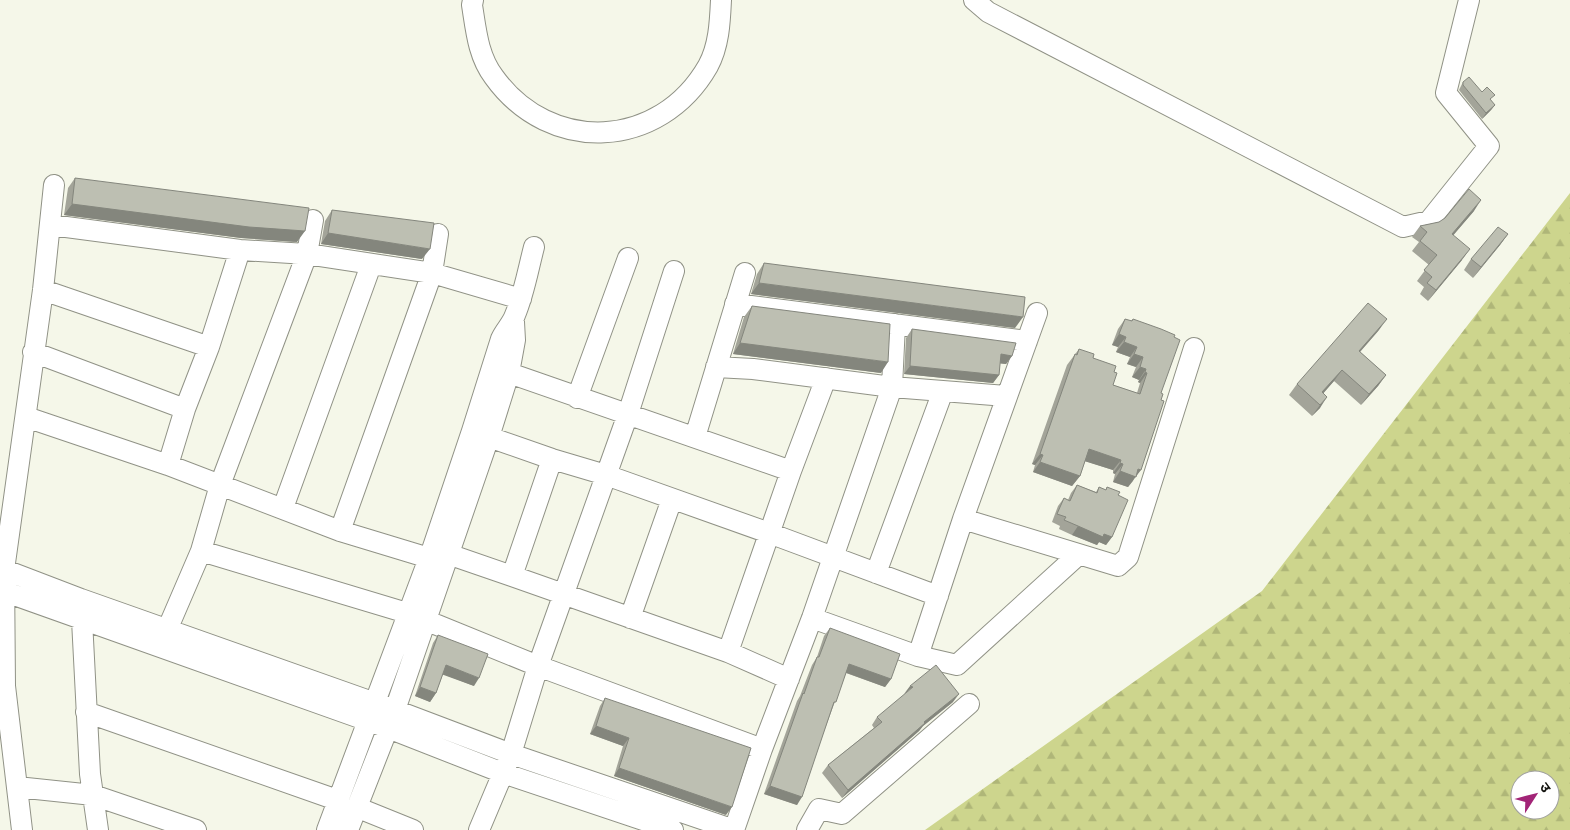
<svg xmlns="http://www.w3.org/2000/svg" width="1570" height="830" font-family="'Roboto Condensed','Noto Sans Devanagari',sans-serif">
  <defs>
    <pattern id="forest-firs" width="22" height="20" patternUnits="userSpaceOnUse" patternTransform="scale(1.25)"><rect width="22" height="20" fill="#cdd58d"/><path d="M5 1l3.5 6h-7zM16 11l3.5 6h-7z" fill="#afb678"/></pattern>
  </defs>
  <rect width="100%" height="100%" fill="#f5f7e9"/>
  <path fill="url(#forest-firs)" fill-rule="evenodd" d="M 1570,193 L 1570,830 L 925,830 L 1262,591 ZM 1520,780 L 1550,780 L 1550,810 L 1520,810 Z"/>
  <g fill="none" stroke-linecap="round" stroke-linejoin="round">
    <g stroke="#909286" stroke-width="22">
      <path id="minor" d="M 473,0 L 472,5 C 476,30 478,56 494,77 C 550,155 660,150 708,66 C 719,46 720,22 721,0
        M 974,0 L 988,12 L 1403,227 L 1429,221 L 1489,146 L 1446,93 L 1469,0
        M 51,225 L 240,250 L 307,254 L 432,273 L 521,299
        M 43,290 L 209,347
        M 735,304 L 1027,341
        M 33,352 L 185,409
        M 716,367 L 753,369 L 892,387 L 1006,396
        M 509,373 L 791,471
        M 577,398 L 628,258
        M 26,417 L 168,465 L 340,531 L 429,558
        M 489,437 L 552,459 L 606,475 L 769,533 L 938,596
        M 695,437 L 745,273
        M 168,465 L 185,409 L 209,347 L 240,250
        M 283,508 L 371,265
        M 963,519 L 1118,566 L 1128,557 L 1194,348
        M 340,531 L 432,273 L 438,234
        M 201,551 L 407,613
        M 436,551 L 448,554 L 512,576 L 728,652 L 789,679
        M 0,568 L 81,599 L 395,710 L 511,754 L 734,830
        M 876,573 L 943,391
        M 512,576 L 552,459
        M 0,590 L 388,728 L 503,773 L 673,830
        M 630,618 L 672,499
        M 812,618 L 918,656 L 957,665 L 1078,555
        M 82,620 L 90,774 L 98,830
        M 425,620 L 538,666 L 762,749
        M 167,630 L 201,551 L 220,485 L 307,254 L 313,220
        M 728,652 L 791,471 L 826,378
        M 918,656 L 963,519 L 1037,313
        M 86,712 L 337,800
        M 17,787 L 93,795 L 196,830
        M 356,807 L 413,830
        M 22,830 L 5,686 L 4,570 L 43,290 L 54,185
        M 327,830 L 432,550 L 472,431 L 501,339 C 505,330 512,324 515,315 C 524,294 528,270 534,247
        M 348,830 L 395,710 L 489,437 L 509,373 L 515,340 L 514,322
        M 479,830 L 511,754 L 538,666 L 628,414 L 674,271
        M 734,830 L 762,749 L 812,618 L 892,387 L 895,324
        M 807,830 L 819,809 L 842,814 L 969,704"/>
    </g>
    <use href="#minor" stroke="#fff" stroke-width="20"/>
  </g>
  <path fill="#a3a499" d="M 1463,82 L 1482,92 L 1495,105 L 1491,110 L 1482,119 L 1459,90 Z
    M 75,178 L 297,242 L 241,238 L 64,215 L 68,188 Z
    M 332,210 L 422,259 L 321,244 L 325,221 Z
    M 1474,211 L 1453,235 L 1462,260 L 1428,301 L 1420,294 L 1424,287 L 1417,281 L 1429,265 L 1412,251 L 1419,242 L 1412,237 L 1420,226 L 1439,222 Z
    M 1508,234 L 1500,245 L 1473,278 L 1464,270 L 1471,259 Z
    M 764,263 L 1015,328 L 751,294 L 757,274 Z
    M 752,306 L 881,373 L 733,354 L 744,317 Z
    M 1125,319 L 1131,321 L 1133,319 L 1161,393 L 1133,481 L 1128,487 L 1113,482 L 1115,474 L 1113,473 L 1113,470 L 1085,461 L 1080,476 L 1072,486 L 1033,472 L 1035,465 L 1032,464 L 1067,365 L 1079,349 L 1114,372 L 1113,385 L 1137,393 L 1140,383 L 1138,382 L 1139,380 L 1132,377 L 1136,367 L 1127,364 L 1130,357 L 1116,352 L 1118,347 L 1112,345 L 1118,329 Z
    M 912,329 L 1012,356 L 1006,364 L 1000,363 L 999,375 L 993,383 L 904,374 L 906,338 Z
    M 1379,330 L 1360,352 L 1386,375 L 1378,386 L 1361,405 L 1334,381 L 1323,393 L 1320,408 L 1312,416 L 1289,395 L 1297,384 Z
    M 1077,485 L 1096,492 L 1099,487 L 1106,490 L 1107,487 L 1118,495 L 1112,537 L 1106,545 L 1099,542 L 1097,545 L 1072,535 L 1059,529 L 1060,526 L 1052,522 L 1058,506 L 1064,498 L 1068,500 L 1071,493 Z
    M 830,628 L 891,679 L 885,687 L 846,673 L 833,707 L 797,805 L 764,794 L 797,701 L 800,696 L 812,665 L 817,657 L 824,636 Z
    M 438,635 L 474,686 L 443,674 L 436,693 L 430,702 L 415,696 L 433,643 Z
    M 605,698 L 726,815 L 614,776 L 623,746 L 590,734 L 600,706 Z
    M 953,702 L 923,726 L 919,731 L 842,798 L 822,773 L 828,765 L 874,728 L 872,725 L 877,717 Z"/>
  <path fill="#84867d" d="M 1495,105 L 1491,110 L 1482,119 L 1486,113 Z
    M 1481,200 L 1474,211 L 1445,245 L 1452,234 Z
    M 72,204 L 305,231 L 297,242 L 241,238 L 64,215 Z
    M 328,233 L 430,249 L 422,259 L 321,244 Z
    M 1508,234 L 1500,245 L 1473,278 L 1481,267 Z
    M 1470,249 L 1462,260 L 1428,301 L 1436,290 Z
    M 759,283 L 1023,317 L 1015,328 L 751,294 Z
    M 1387,319 L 1379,330 L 1351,362 L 1359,351 Z
    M 1119,334 L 1126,337 L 1118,347 L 1112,345 Z
    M 1124,342 L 1137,347 L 1130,357 L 1116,352 Z
    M 740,343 L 888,362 L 881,373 L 733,354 Z
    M 1001,354 L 1012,356 L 1006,364 L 995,363 Z
    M 1134,354 L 1143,357 L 1136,367 L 1127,364 Z
    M 910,366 L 999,375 L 993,383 L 904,374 Z
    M 1140,367 L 1146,369 L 1139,380 L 1132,377 Z
    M 1342,370 L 1334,381 L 1315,403 L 1322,392 Z
    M 1145,372 L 1147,373 L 1140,383 L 1138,382 Z
    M 1386,375 L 1378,386 L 1361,405 L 1369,394 Z
    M 1327,397 L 1320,408 L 1312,416 L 1320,405 Z
    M 1089,449 L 1121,460 L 1113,470 L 1081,460 Z
    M 1040,454 L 1043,455 L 1035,465 L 1032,464 Z
    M 1040,462 L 1080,476 L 1072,486 L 1033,472 Z
    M 1120,463 L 1123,464 L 1115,474 L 1113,473 Z
    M 1138,469 L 1141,470 L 1128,487 L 1113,482 L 1120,471 Z
    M 1078,526 L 1104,534 L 1112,537 L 1106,545 L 1099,542 L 1097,545 L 1072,535 Z
    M 849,664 L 891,679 L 885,687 L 844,672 Z
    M 446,665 L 479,678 L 474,686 L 441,674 Z
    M 910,686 L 913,687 L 904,694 Z
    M 420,687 L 436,693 L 430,702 L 415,696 Z
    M 959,694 L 953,702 L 923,726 L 919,731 L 842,798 L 848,790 L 924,722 Z
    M 596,726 L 629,738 L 623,746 L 590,734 Z
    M 619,768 L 732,807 L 726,815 L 614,776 Z
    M 770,786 L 802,797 L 797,805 L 764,794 Z"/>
  <path fill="#bdbfb2" stroke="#84867d" d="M 1469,77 L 1482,92 L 1487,87 L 1495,95 L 1490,99 L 1495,105 L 1486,113 L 1463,85 L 1463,82 Z
    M 75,178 L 309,208 L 305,231 L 249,227 L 72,204 Z
    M 1469,189 L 1481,200 L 1452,234 L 1470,249 L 1436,290 L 1427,283 L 1432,277 L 1424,270 L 1437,255 L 1420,241 L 1427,232 L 1420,226 L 1439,222 L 1445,218 Z
    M 332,210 L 434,223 L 430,249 L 328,233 Z
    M 1498,227 L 1508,234 L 1481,267 L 1471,259 Z
    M 764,263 L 1025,297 L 1023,317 L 759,283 Z
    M 1368,303 L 1387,319 L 1359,351 L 1386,375 L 1369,394 L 1342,370 L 1322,392 L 1327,397 L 1320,405 L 1297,384 Z
    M 752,306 L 890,324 L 888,362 L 740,343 Z
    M 1125,319 L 1132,321 L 1133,319 L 1161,329 L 1175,335 L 1174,337 L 1180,340 L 1161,393 L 1163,394 L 1161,400 L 1164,401 L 1141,470 L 1138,469 L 1136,477 L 1120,471 L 1123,464 L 1120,463 L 1121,460 L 1089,449 L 1080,476 L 1040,462 L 1043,455 L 1040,454 L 1075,354 L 1077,355 L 1079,349 L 1094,354 L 1093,358 L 1116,366 L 1114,372 L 1117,373 L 1113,385 L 1140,394 L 1147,373 L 1145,372 L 1146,369 L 1140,367 L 1143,357 L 1134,354 L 1137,347 L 1124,342 L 1126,337 L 1119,334 Z
    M 912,329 L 1016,343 L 1012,356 L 1001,354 L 999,375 L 910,366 Z
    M 1077,485 L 1097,493 L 1099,487 L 1106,490 L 1107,487 L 1120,492 L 1118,495 L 1128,500 L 1112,537 L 1104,534 L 1103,537 L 1078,526 L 1064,520 L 1066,517 L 1057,514 L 1064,498 L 1070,501 Z
    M 830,628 L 900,654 L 891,679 L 849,664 L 836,702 L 834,702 L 802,797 L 770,786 L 803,693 L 804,694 L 817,657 L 819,657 Z
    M 438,635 L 488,654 L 479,678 L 446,665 L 436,693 L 420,687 Z
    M 936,665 L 959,694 L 924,722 L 925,723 L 848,790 L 828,765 L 882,722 L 877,717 L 913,687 L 910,686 Z
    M 605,698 L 751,748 L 732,807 L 619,768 L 629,738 L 596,726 Z"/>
  <g transform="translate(1535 795) rotate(54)"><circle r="24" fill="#ffffff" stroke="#a0a09e"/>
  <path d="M0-4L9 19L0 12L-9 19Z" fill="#a22477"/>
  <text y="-8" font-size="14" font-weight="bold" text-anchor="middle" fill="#11110d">उ</text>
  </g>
</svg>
